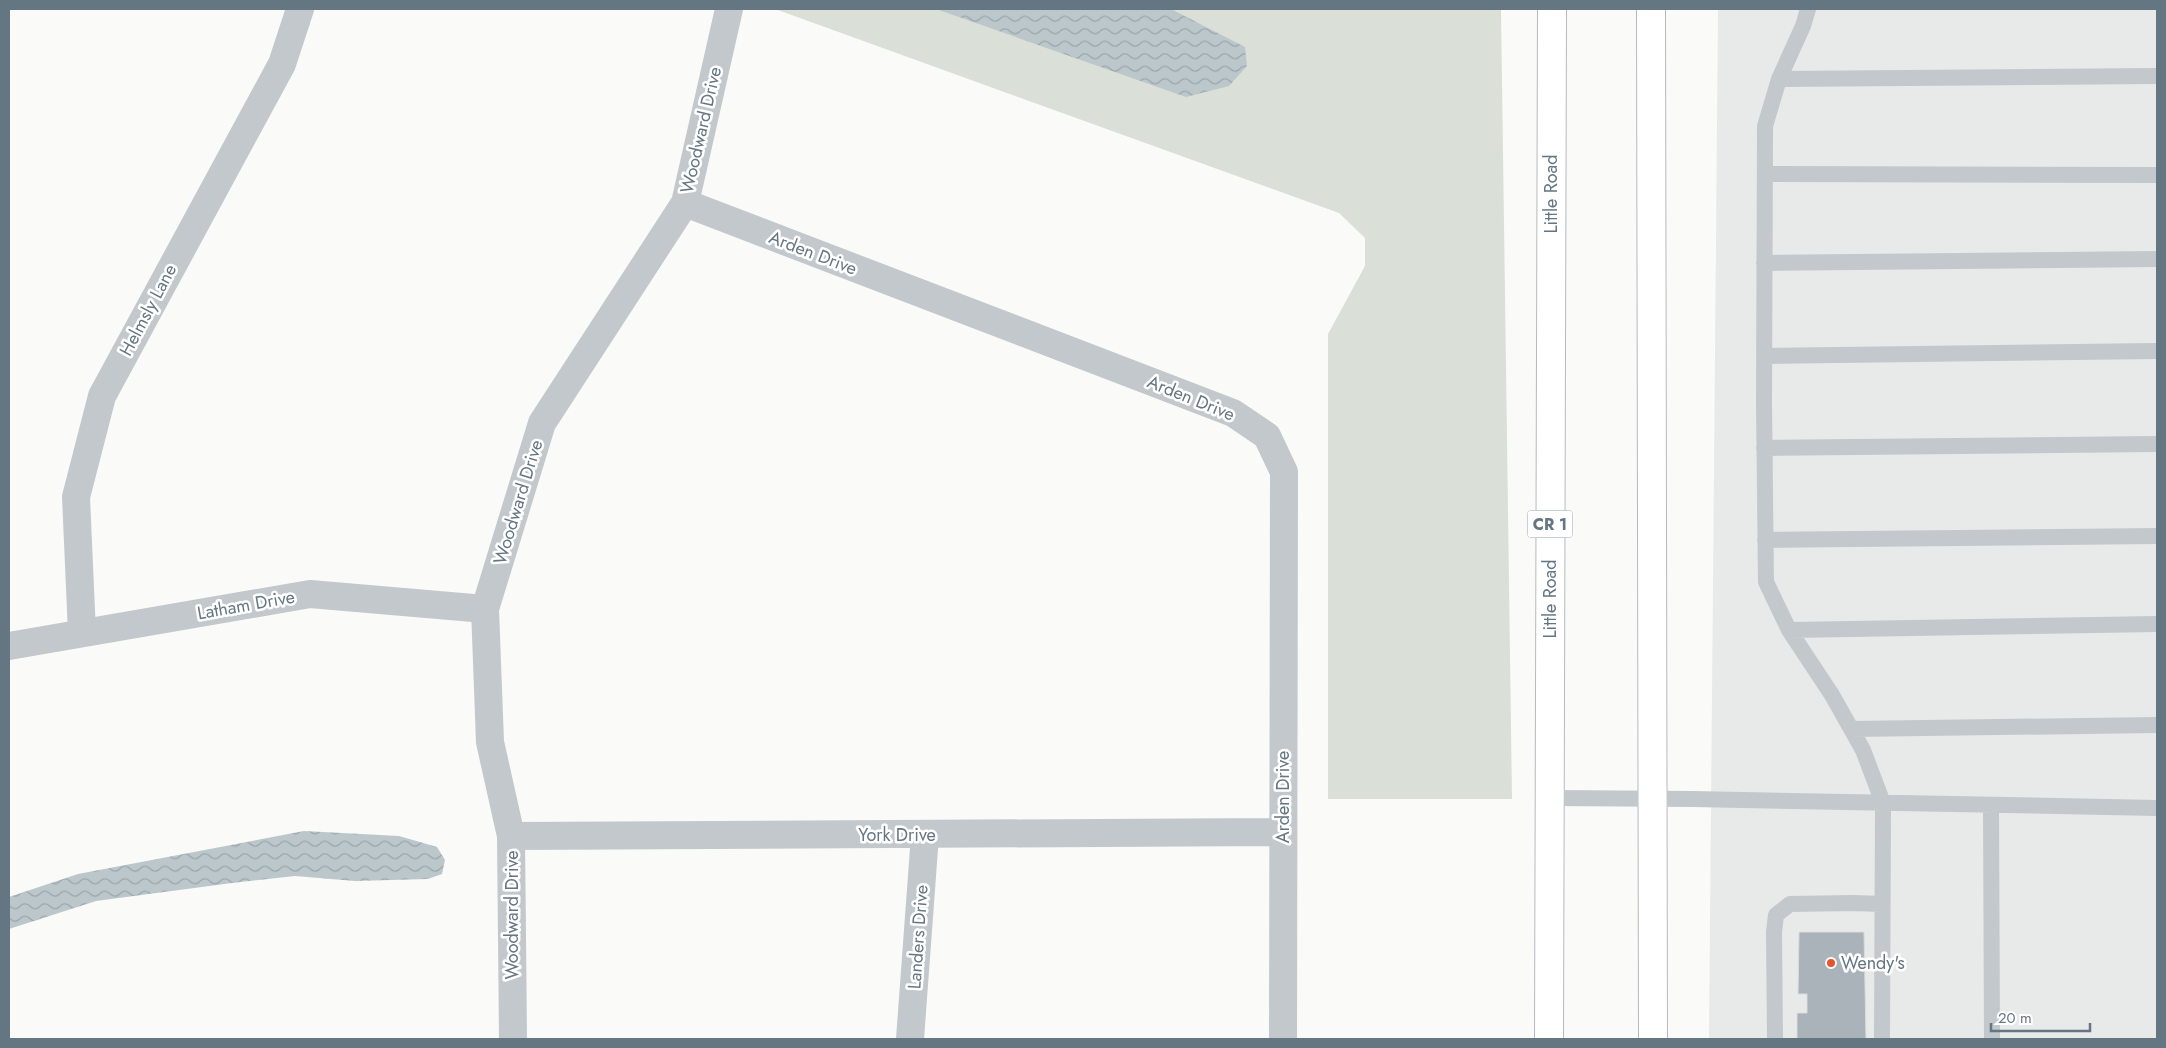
<svg xmlns="http://www.w3.org/2000/svg" width="2166" height="1048" font-family="Jost,sans-serif">
  <defs>
    <pattern id="water-waves" width="16" height="10" patternUnits="userSpaceOnUse" patternTransform="scale(1.25)"><rect width="16" height="10" fill="#bbc7cb"/><path d="M0 5q4-4 8 0t8 0" fill="none" stroke="#9ca6aa"/></pattern>
  </defs>
  <rect width="100%" height="100%" fill="#fafaf8"/>
  <path fill="#e8e9e9" d="M 1718,9 L 2157,9 L 2157,1039 L 1709,1039 Z"/>
  <path fill="#dadfd7" d="M 775,9 L 1501,9 L 1512,799 L 1328,799 L 1328,334 L 1365,266 L 1365,238 L 1339,213 Z"/>
  <path fill="url(#water-waves)" d="M 936,9 L 1171,9 L 1245,47 L 1247,66 L 1229,86 L 1186,97 Z
    M 304,831 L 399,836 L 437,847 L 445,860 L 442,874 L 428,879 L 355,881 L 295,876 L 232,883 L 96,901 L 9,929 L 9,897 L 78,874 Z"/>
  <path fill="#aab3b9" stroke="#dcdcda" d="M 1799,932 L 1864,932 L 1866,1039 L 1797,1039 L 1797,1013 L 1807,1013 L 1807,994 L 1798,994 Z"/>
  <g fill="none" stroke-linecap="round" stroke-linejoin="round">
    <g stroke="#b5babe" stroke-width="30">
      <path id="primary" d="M 1651,9 L 1653,1039
        M 1549,1039 L 1552,9"/>
    </g>
    <path stroke="#c3c8cc" stroke-width="16" d="M 1808,9 L 1803,26 L 1779,79 L 1765,126 L 1764,403 L 1766,582 L 1789,630 L 1832,695 L 1863,750 L 1883,803 L 1882,1039
      M 1779,79 L 2157,76
      M 1765,174 L 2157,175
      M 1764,263 L 2157,259
      M 1764,356 L 2157,351
      M 1764,448 L 2157,444
      M 1765,540 L 2157,536
      M 1789,630 L 2157,624
      M 1851,729 L 2157,725
      M 1549,798 L 1693,799 L 2157,808
      M 1991,805 L 1992,1039
      M 1775,1039 L 1774,932 L 1776,915 L 1790,904 L 1854,903 L 1881,904"/>
    <path stroke="#c3c8cc" stroke-width="28" d="M 685,203 L 1233,413 L 1267,436 L 1284,472 L 1283,1039
      M 82,633 L 76,497 L 102,396 L 282,64 L 300,9
      M 9,646 L 310,594 L 485,609
      M 511,836 L 1283,832
      M 513,1039 L 511,836 L 490,742 L 485,609 L 542,423 L 685,203 L 729,9
      M 910,1039 L 925,835"/>
    <use href="#primary" stroke="#fff" stroke-width="28"/>
  </g>
  <circle fill="#e4572e" stroke="#fff" stroke-width="2" cx="1831" cy="963" r="5"/>
  <g text-anchor="middle" dominant-baseline="central" stroke-width="5" stroke-linejoin="round" paint-order="stroke">
    <rect fill="#fff" stroke="#939fa8" stroke-width="1" x="1527.5" y="510.5" width="45" height="27" rx="4"/>
    <g font-size="16" font-weight="bold" fill="#657683">
      <text x="1550" y="524">CR 1</text>
    </g>
    <g font-size="18" fill="#657683" stroke="#fff">
      <text transform="translate(701 130) rotate(-77)">Woodward Drive</text>
      <text transform="translate(1551 194) rotate(-90)">Little Road</text>
      <text transform="translate(813 253) rotate(21)">Arden Drive</text>
      <text transform="translate(148 310) rotate(-62)">Helmsly Lane</text>
      <text transform="translate(1191 398) rotate(22)">Arden Drive</text>
      <text transform="translate(518 502) rotate(-73)">Woodward Drive</text>
      <text transform="translate(1550 599) rotate(-90)">Little Road</text>
      <text transform="translate(246 605) rotate(-10)">Latham Drive</text>
      <text transform="translate(1283 797) rotate(-90)">Arden Drive</text>
      <text x="897" y="835">York Drive</text>
      <text transform="translate(512 915) rotate(-90)">Woodward Drive</text>
      <text transform="translate(918 937) rotate(-86)">Landers Drive</text>
    </g>
    <g font-size="18" fill="#657683" stroke="#fff" text-anchor="start">
      <text x="1841" y="963">Wendy's</text>
    </g>
  </g>
  <rect width="2166" height="1048" fill="none" stroke="#657683" stroke-width="20"/>
  <path d="M1991 1023v8h99v-8" fill="none" stroke="#657683" stroke-width="2.5"/>
  <text x="1998" y="1023" font-size="15" fill="#657683" stroke="#ffffff" stroke-width="4" paint-order="stroke">20 m</text>
</svg>
